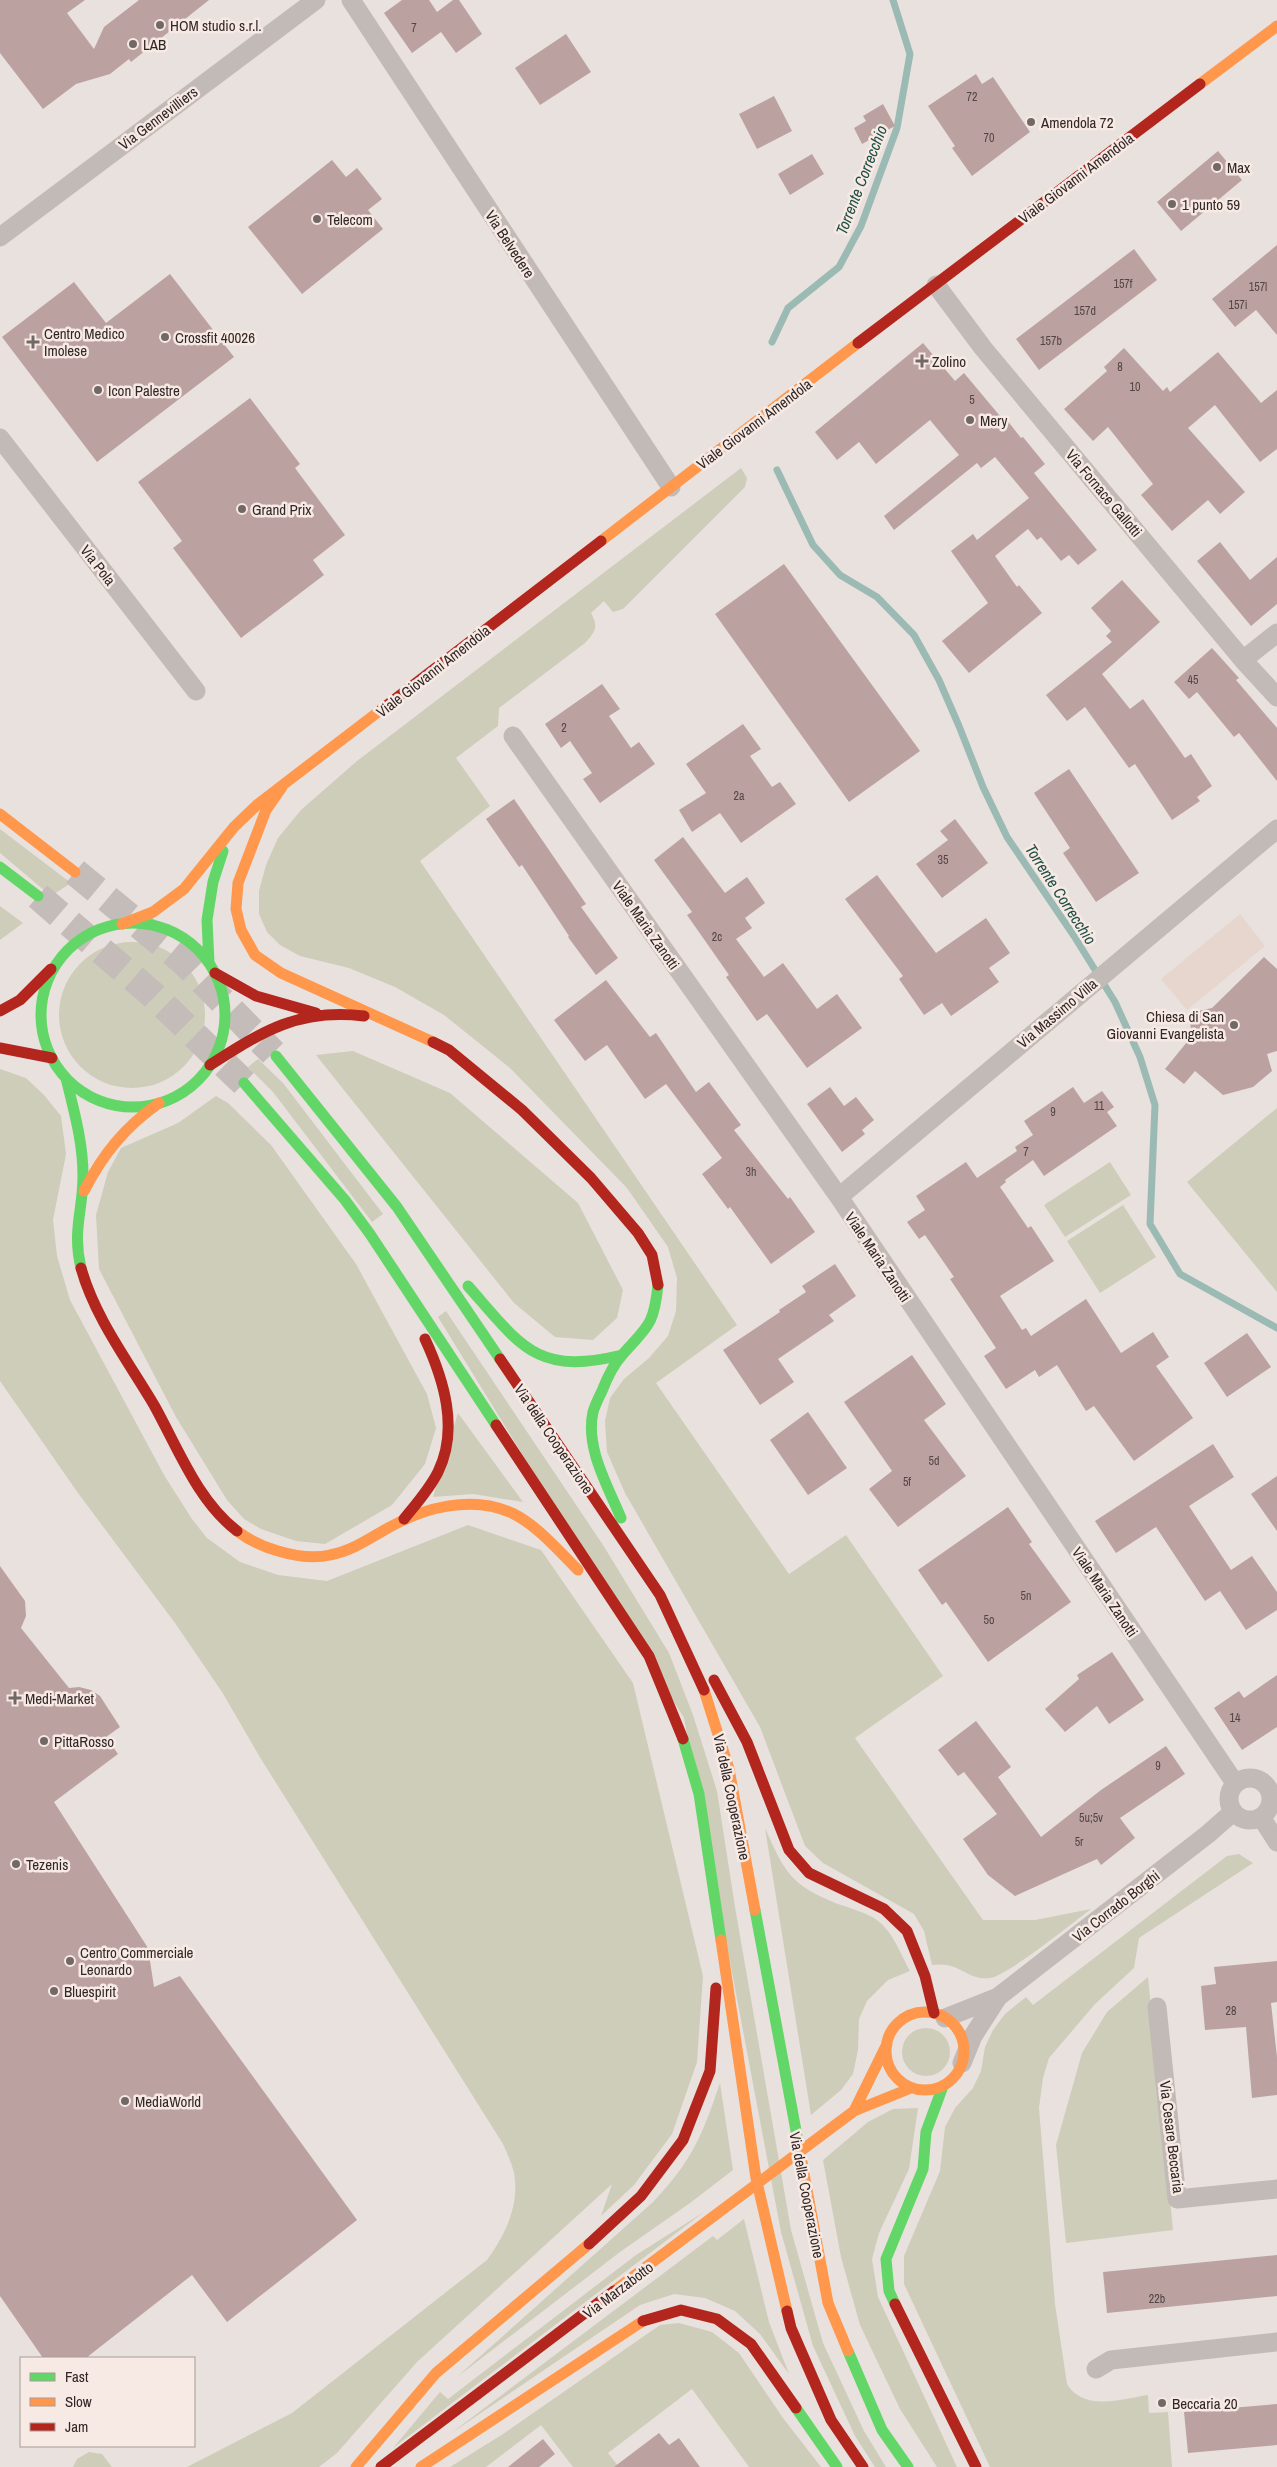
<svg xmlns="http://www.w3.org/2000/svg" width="1277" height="2467" font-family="'Archivo Narrow',sans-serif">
  <rect width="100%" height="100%" fill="#e9e1de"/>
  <path fill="#cecdb9" d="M 741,468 L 747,478 L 745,487 L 623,609 L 613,612 L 604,601 L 591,613 C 599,627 595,632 585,643 L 499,708 L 498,726 L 456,758 L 490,806 L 420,861 L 737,1325 L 656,1383 L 789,1574 L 846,1535 L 943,1676 L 855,1738 L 983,1920 L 1035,1920 L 1091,1909 C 1074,1922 1007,1976 990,1978 C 967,1981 961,1961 932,1965 L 924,1931 L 914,1914 L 823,1863 L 805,1846 L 760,1727 L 625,1493 L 607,1452 L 605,1421 L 610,1398 L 624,1379 L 649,1358 L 668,1336 L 676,1311 L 677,1278 L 668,1247 L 627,1188 L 510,1068 L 444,1015 L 395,987 L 349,968 L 300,956 L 280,945 L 267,932 L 259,914 L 259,891 L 266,865 L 278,838 L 301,810 L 357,761 Z
    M 0,829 L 71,883 L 51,896 L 0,853 Z
    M 0,906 L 23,923 L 0,940 Z
    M59 1015a73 73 0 1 1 146 0a73 73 0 1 1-146 0Z
    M 353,1051 L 450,1093 L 578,1203 L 623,1290 L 617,1318 L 593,1340 L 555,1337 L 514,1303 L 316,1055 Z
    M 258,1059 L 283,1083 L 383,1214 L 372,1222 L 273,1092 L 248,1067 Z
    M 0,1069 L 26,1078 L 44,1095 L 61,1116 L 66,1154 L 53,1220 L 57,1256 L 70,1300 L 164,1475 L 192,1519 L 207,1538 L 240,1562 L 278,1575 L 327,1581 L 468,1525 L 541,1550 L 633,1683 L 703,1976 L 697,2062 L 672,2134 L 634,2185 L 601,2216 L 612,2184 L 417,2362 L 337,2453 L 319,2467 L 187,2467 L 292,2413 L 487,2260 C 505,2235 520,2205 514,2173 C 512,2164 507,2153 503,2144 L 261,1759 L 222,1692 L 175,1623 L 78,1493 L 0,1381 Z
    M 216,1096 L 228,1103 L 271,1145 L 356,1264 L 427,1394 L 436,1428 L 425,1464 L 392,1505 L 325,1544 L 296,1541 L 261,1529 L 244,1519 L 227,1500 L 176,1417 L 99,1269 L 96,1215 L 108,1172 L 121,1148 L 178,1123 Z
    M 1277,1108 L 1277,1292 L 1187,1182 Z
    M 1110,1162 L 1131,1195 L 1065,1237 L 1044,1205 Z
    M 1123,1205 L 1156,1257 L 1100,1293 L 1067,1241 Z
    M 446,1311 L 603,1545 L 669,1653 L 693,1715 L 717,1791 L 735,1907 L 791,2230 L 823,2343 L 864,2431 L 886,2467 L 875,2467 L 855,2436 L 813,2346 L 781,2232 L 684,1718 L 438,1317 Z
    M 458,1413 L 523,1502 L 473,1494 L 433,1497 Z
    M 765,1828 C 785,1873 791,1885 838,1904 C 850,1908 863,1912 874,1918 C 892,1929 900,1953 910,1971 L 888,1980 L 867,2001 L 859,2019 L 858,2050 L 853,2074 L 841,2090 L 811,2115 Z
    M 1239,1854 L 1253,1863 L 1139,1938 L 1134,1968 L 1095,2004 L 1049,2058 L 1043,2078 L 1039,2108 L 1055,2304 L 1067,2384 C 1084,2412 1121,2399 1148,2395 L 1149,2413 L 1168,2412 L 1172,2467 L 990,2467 L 904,2284 L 904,2256 L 940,2171 L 945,2127 L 955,2108 L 973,2088 L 981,2071 L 985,2047 L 993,2030 L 1005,2014 L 1026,1997 L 1033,2005 L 1227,1856 Z
    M 1148,1977 L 1173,2230 L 1066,2243 L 1056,2145 L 1082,2053 L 1107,2012 Z
    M902 2052a24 24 0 1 1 48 0a24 24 0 1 1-48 0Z
    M 720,2083 L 733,2170 L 690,2203 L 620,2252 L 457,2377 L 653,2202 C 692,2161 702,2136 720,2083 Z
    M 918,2108 L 909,2169 L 879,2233 L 872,2259 L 878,2297 L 957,2467 L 937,2467 L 900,2409 L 860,2325 L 841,2257 L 823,2160 L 868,2122 L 893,2109 Z
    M 704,2212 L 393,2448 L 440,2392 L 448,2399 L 636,2255 Z
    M 744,2219 L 769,2322 L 789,2374 L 760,2334 L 735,2311 L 705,2298 L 674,2294 L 640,2305 L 450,2434 L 713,2236 L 717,2240 Z
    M 679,2323 L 712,2332 L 739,2353 L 783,2418 L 821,2467 L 749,2467 L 692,2389 L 608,2453 L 619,2467 L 573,2467 L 541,2425 L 486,2467 L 450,2467 L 503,2434 L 660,2325 Z
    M 89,2452 L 102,2454 L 112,2467 L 73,2467 L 77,2459 Z"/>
  <path fill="#e7d6ce" d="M 1240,914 L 1265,946 L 1187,1010 L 1161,979 Z"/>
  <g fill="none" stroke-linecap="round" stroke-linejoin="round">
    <path stroke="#9bbab3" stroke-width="7" d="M 772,342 L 788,308 L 839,267 L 861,226 L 897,128 L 910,54 L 893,0
      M 777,470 L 813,545 L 840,575 L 877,597 L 914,635 L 939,680 L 959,726 L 983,787 L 1007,837 L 1074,936 L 1115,1002 L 1140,1057 L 1155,1105 L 1150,1224 L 1180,1274 L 1277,1328"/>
  </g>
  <path fill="#bba2a1" d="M 0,0 L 85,0 L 67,13 L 94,49 L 104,27 L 139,0 L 209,0 L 131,62 L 129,59 L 110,74 L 76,84 L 43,109 L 0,53 Z
    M 402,0 L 429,0 L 437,12 L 453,0 L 459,0 L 482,34 L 456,53 L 441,32 L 412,53 L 384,13 Z
    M 566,34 L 591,72 L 540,105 L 515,68 Z
    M 976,74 L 982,84 L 993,77 L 1030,132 L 972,176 L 952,148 L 955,146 L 928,106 Z
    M 774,96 L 792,131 L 757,149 L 739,114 Z
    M 883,104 L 895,126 L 862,144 L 854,128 L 866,121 L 863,116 Z
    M 1218,151 L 1242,180 L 1181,231 L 1157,202 Z
    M 812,154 L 824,174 L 790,195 L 778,174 Z
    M 332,160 L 346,177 L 357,168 L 382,199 L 368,210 L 383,229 L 302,294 L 248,227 Z
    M 1277,245 L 1277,335 L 1256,310 L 1235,327 L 1212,299 Z
    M 1134,249 L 1157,280 L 1039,370 L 1016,339 Z
    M 170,274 L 234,357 L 97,462 L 2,337 L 74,282 L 106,323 Z
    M 923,343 L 955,381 L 964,373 L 1005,422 L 1007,420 L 1021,438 L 1023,437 L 1045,464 L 1034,473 L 1097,550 L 1078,565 L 1069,555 L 1061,561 L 1041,537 L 1037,540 L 1028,529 L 995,556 L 1017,587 L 1019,585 L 1042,613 L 969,673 L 942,641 L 988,603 L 951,551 L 973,534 L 977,540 L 1029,498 L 995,457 L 981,468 L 977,463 L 894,530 L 884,516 L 959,455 L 930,420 L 876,464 L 859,442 L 837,460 L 815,432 Z
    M 1124,348 L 1163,391 L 1167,387 L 1170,392 L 1218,352 L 1261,403 L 1277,390 L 1277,449 L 1260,462 L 1215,405 L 1188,428 L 1245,492 L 1220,514 L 1208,500 L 1172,531 L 1141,495 L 1153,484 L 1108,427 L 1093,441 L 1064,409 L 1107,371 L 1104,367 Z
    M 250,398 L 300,464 L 295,468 L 345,535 L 313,560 L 324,575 L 241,638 L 173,548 L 182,541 L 138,482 Z
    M 1220,542 L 1250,580 L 1277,557 L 1277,604 L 1251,626 L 1197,561 Z
    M 784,564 L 920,751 L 849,802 L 715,614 Z
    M 1122,580 L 1160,622 L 1102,674 L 1130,709 L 1143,699 L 1185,758 L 1191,754 L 1212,786 L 1197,797 L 1200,801 L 1172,820 L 1135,764 L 1129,768 L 1085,707 L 1067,721 L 1046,695 L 1112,642 L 1106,636 L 1111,631 L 1091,608 Z
    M 1212,648 L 1239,678 L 1236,680 L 1277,728 L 1277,781 L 1239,733 L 1234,737 L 1197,692 L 1189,699 L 1174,682 Z
    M 602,684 L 620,709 L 609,716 L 631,748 L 639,742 L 655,764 L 600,803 L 583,779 L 592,773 L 570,741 L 561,748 L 545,724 Z
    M 743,724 L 761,749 L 750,756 L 772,787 L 780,782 L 796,804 L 741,843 L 720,813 L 692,832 L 679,810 L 706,793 L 686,764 Z
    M 1069,769 L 1139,873 L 1096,902 L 1063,853 L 1070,848 L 1034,793 Z
    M 514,799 L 586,904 L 581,907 L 618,958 L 596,975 L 568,937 L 569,936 L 522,865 L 519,867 L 486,819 Z
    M 955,819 L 988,863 L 942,898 L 916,864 L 948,840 L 940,831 Z
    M 683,837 L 725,893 L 747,877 L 765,903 L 745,918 L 752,928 L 736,939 L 764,977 L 783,963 L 817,1009 L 837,994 L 862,1028 L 807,1068 L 767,1014 L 757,1021 L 726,977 L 729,975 L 687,915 L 692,912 L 654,860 Z
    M 877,875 L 936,953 L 986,918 L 1010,953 L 989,968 L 999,982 L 951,1016 L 942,1003 L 924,1015 L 899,979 L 903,976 L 845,899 Z
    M 1264,957 L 1277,969 L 1277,1051 L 1267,1054 L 1272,1071 L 1253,1087 L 1223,1095 L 1195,1071 L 1184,1084 L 1165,1069 L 1187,1042 L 1193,1045 L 1189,1013 L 1212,1008 Z
    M 606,980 L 650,1037 L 656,1033 L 696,1092 L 709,1082 L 741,1125 L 734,1130 L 788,1199 L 790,1197 L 815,1232 L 771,1264 L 730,1207 L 728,1209 L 702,1174 L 722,1158 L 666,1084 L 645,1099 L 607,1045 L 585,1061 L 554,1020 Z
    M 830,1087 L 844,1106 L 856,1097 L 874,1120 L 862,1130 L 865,1134 L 842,1152 L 807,1104 Z
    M 1073,1087 L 1084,1103 L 1102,1091 L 1114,1107 L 1107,1112 L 1117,1126 L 1044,1176 L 1033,1160 L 1005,1180 L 1006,1182 L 1000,1187 L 1028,1228 L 1031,1226 L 1054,1261 L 1000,1296 L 1022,1330 L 1026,1328 L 1031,1336 L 1086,1299 L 1121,1353 L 1153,1332 L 1169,1357 L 1156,1366 L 1193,1418 L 1134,1461 L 1094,1406 L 1086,1411 L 1057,1365 L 1039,1377 L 1035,1370 L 1006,1389 L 984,1356 L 996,1348 L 950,1279 L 954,1277 L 925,1235 L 919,1239 L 907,1222 L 925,1210 L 916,1196 L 966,1162 L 977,1178 L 1017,1151 L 1015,1147 L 1033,1135 L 1024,1121 Z
    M 835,1264 L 856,1296 L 829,1315 L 834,1321 L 778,1359 L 794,1382 L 760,1405 L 723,1350 L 780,1312 L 779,1310 L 806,1292 L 802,1286 Z
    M 1247,1333 L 1271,1367 L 1227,1397 L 1204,1363 Z
    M 912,1355 L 946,1404 L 924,1420 L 966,1476 L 898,1527 L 869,1489 L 892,1471 L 844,1402 Z
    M 808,1412 L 847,1468 L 808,1495 L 770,1440 Z
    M 1213,1444 L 1234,1477 L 1189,1506 L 1231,1570 L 1252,1556 L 1277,1592 L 1277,1610 L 1246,1630 L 1220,1591 L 1205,1601 L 1156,1527 L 1116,1553 L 1095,1521 Z
    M 1277,1476 L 1277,1531 L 1251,1494 Z
    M 1008,1507 L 1032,1542 L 1029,1544 L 1071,1602 L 988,1662 L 946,1602 L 942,1605 L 918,1570 Z
    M 0,1566 L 25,1601 L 26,1616 L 21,1628 L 69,1688 L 79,1687 L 91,1690 L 100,1696 L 120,1727 L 106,1737 L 118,1754 L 54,1802 L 148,1948 L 154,1987 L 180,1976 L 357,2220 L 227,2322 L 192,2275 L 86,2358 L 43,2358 L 0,2296 Z
    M 1112,1652 L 1144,1700 L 1109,1724 L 1097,1706 L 1065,1732 L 1045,1709 L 1079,1679 L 1077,1675 Z
    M 1277,1675 L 1277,1727 L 1242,1750 L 1214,1708 L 1239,1691 L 1244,1698 Z
    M 976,1721 L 1011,1767 L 998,1777 L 1041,1837 L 1101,1790 L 1166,1746 L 1185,1774 L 1120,1818 L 1135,1838 L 1101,1865 L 1097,1859 L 1015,1896 L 988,1875 L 963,1839 L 997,1814 L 964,1772 L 958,1776 L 938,1750 Z
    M 1277,1961 L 1277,2002 L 1271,2003 L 1277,2057 L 1277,2095 L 1252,2098 L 1246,2027 L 1205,2030 L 1201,1986 L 1216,1984 L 1214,1967 Z
    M 1277,2255 L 1277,2296 L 1107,2313 L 1103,2272 Z
    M 1277,2404 L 1277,2445 L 1188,2453 L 1184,2412 Z
    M 659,2433 L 669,2445 L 679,2438 L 700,2467 L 614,2467 Z
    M 543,2439 L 555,2454 L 539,2467 L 508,2467 Z"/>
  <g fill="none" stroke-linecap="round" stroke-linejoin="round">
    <path stroke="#c4bcb9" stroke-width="28" stroke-dasharray="28 14" stroke-linecap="butt" d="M 75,872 L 184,962 L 273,1053
      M 38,896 L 153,995 L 244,1083"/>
    <path stroke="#c2bab7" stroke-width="19" d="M 351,0 L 671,487
      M 0,237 L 316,0
      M 936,285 L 983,348 L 1243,660 L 1277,697
      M 0,438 L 196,691
      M 1243,660 L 1277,633
      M 513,736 L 839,1197 L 1235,1783
      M 839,1197 L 1277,829
      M1229 1799a21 21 0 1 1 42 0a21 21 0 1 1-42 0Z
      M 1261,1817 L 1277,1842
      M 1157,2007 L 1177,2199 L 1277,2189
      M 945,2018 L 998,1997 L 1208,1834 L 1233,1812
      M 962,2063 L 973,2036 L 998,1997
      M 1096,2369 L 1111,2360 L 1277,2342"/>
    <path stroke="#63d668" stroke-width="11" d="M 0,867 L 38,896
      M41 1015a92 92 0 1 1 184 0a92 92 0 1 1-184 0Z
      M 209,963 L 207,920 L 213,882 L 223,851
      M 276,1056 L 397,1207 L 500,1359
      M 66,1078 C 74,1111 83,1142 83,1176 C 83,1211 72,1230 81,1268
      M 244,1083 L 345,1200 L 370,1234 L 496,1425
      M 468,1286 C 521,1346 536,1376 622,1355
      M 621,1518 C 608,1486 585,1448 593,1412 C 595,1405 599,1397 602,1391 C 607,1378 613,1365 623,1354 C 648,1326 654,1325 658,1285
      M 683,1739 L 699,1794 L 721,1940
      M 755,1910 L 802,2163
      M 895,2304 L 889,2291 L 886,2259 L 923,2169 L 926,2132 L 943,2086
      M 848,2351 L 882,2430 L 908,2467
      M 796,2408 L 837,2467"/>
    <path stroke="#ff974d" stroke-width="11" d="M 1200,84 L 1277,26
      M 601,541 L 858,343
      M 282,787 L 266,810 L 238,883 L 236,909 L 241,930 L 255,955 L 281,973 L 433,1042
      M 0,814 L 75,872
      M 122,924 L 153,912 L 184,889 L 234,827 L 258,804 L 382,709
      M 84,1191 C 103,1154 125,1127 159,1103
      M 237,1531 C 249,1540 263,1547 278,1551 C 295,1556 313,1559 330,1555 C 352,1551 370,1538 388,1528 C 425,1507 472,1495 512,1513 C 538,1526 558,1550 578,1570
      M 704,1690 L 729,1769 L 755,1910
      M 721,1940 L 756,2178 L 787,2311
      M886 2051a39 39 0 1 1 78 0a39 39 0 1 1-78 0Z
      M 854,2111 L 887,2044
      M 802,2163 L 828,2303 L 848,2351
      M 614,2291 L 854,2111 L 911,2088
      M 356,2467 L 436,2373 L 589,2244
      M 421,2467 L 643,2321"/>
    <path stroke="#b3261e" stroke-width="11" d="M 858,343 L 1200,84
      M 382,709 L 601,541
      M 215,973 L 256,996 L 316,1013
      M 0,1011 L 20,1000 L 51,969
      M 433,1042 L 449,1050 L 522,1110 L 591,1178 L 638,1233 L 652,1255 L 658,1285
      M 0,1048 L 52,1058
      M 210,1065 C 263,1031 299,1008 364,1016
      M 81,1268 C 95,1318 128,1361 154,1405 C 178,1448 197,1500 237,1531
      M 500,1359 L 660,1595 L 704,1690
      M 496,1425 L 649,1656 L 683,1739
      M 404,1519 C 416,1504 429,1490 438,1472 C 459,1429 444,1380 425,1339
      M 714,1680 L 747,1742 L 789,1850 L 809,1873 L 884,1909 L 907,1931 L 925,1976 L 934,2013
      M 589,2244 L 641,2196 L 683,2140 L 710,2071 L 716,1988
      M 895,2304 L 976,2467
      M 787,2311 L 791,2328 L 831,2420 L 863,2467
      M 643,2321 L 681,2310 L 717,2319 L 751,2344 L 796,2408
      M 381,2467 L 614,2291"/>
  </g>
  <g fill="#726866" stroke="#f7eae4" stroke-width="2">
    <circle cx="160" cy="25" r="5"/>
    <circle cx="133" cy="44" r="5"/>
    <circle cx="1031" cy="122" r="5"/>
    <circle cx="1217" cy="167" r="5"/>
    <circle cx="1172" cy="204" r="5"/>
    <circle cx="317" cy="219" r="5"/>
    <circle cx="165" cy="337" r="5"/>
    <path d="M30.5 334.5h5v5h5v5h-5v5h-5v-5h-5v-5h5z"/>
    <path d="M919.5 353.5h5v5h5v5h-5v5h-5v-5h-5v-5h5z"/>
    <circle cx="98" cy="390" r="5"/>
    <circle cx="970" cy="420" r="5"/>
    <circle cx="242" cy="509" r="5"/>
    <circle cx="1234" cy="1025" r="5"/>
    <path d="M12.5 1690.5h5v5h5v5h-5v5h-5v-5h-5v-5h5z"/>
    <circle cx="44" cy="1741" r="5"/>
    <circle cx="16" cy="1864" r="5"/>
    <circle cx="70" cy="1961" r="5"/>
    <circle cx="54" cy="1991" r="5"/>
    <circle cx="125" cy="2101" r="5"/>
    <circle cx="1162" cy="2403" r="5"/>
  </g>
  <g text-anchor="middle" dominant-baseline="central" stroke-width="5" stroke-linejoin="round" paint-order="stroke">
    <g font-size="12" fill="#544645">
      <text x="414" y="28">7</text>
      <text x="972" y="97">72</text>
      <text x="989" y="138">70</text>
      <text x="1123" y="284">157f</text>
      <text x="1258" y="287">157l</text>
      <text x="1238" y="305">157i</text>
      <text x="1085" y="311">157d</text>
      <text x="1051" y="341">157b</text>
      <text x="1120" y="367">8</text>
      <text x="1135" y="387">10</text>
      <text x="972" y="400">5</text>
      <text x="1193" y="680">45</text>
      <text x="564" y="728">2</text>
      <text x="739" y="796">2a</text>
      <text x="943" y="860">35</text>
      <text x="717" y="937">2c</text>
      <text x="1099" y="1106">11</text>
      <text x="1053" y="1112">9</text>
      <text x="1026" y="1152">7</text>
      <text x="751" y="1172">3h</text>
      <text x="934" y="1461">5d</text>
      <text x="907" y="1482">5f</text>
      <text x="1026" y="1596">5n</text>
      <text x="989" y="1620">5o</text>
      <text x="1235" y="1718">14</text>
      <text x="1158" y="1766">9</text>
      <text x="1091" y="1818">5u;5v</text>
      <text x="1079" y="1842">5r</text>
      <text x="1231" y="2011">28</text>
      <text x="1157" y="2299">22b</text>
    </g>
    <g font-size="15" fill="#322726" stroke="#f7eae4" text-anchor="start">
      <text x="170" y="25">HOM studio s.r.l.</text>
      <text x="143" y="44">LAB</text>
      <text x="1041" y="122">Amendola 72</text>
      <text x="1227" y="167">Max</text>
      <text x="1182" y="204">1 punto 59</text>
      <text x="327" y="219">Telecom</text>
      <text x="44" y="333">Centro Medico<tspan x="44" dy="17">Imolese</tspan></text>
      <text x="175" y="337">Crossfit 40026</text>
      <text x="932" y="361">Zolino</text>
      <text x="108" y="390">Icon Palestre</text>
      <text x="980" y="420">Mery</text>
      <text x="252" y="509">Grand Prix</text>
      <text x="1224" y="1016" text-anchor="end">Chiesa di San<tspan x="1224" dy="17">Giovanni Evangelista</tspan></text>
      <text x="25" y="1698">Medi-Market</text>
      <text x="54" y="1741">PittaRosso</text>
      <text x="26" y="1864">Tezenis</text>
      <text x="80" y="1952">Centro Commerciale<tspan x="80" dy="17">Leonardo</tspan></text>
      <text x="64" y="1991">Bluespirit</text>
      <text x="135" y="2101">MediaWorld</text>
      <text x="1172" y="2403">Beccaria 20</text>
    </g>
    <g font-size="15" fill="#322726" stroke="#f7eae4">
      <text transform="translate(158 118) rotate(-37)">Via Gennevilliers</text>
      <text transform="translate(1076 178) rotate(-37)">Viale Giovanni Amendola</text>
      <text transform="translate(510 244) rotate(57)">Via Belvedere</text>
      <text transform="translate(754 424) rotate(-37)">Viale Giovanni Amendola</text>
      <text transform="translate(1104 493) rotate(50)">Via Fornace Gallotti</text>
      <text transform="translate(98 565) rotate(52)">Via Pola</text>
      <text transform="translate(433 671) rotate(-38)">Viale Giovanni Amendola</text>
      <text transform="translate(646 925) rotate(55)">Viale Maria Zanotti</text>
      <text transform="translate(1057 1013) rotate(-40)">Via Massimo Villa</text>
      <text transform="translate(878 1257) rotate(56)">Viale Maria Zanotti</text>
      <text transform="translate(554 1439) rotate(56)">Via della Cooperazione</text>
      <text transform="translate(1105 1592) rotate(56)">Viale Maria Zanotti</text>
      <text transform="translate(732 1797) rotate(78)">Via della Cooperazione</text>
      <text transform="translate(1116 1906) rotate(-38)">Via Corrado Borghi</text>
      <text transform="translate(1172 2137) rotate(83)">Via Cesare Beccaria</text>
      <text transform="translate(807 2195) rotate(79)">Via della Cooperazione</text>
      <text transform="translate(618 2290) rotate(-37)">Via Marzabotto</text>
    </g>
    <g font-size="16" font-style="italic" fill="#205048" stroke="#f7eae4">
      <text transform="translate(861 180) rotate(-69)">Torrente Correcchio</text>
      <text transform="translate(1061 894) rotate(57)">Torrente Correcchio</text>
    </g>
  </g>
  <rect x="20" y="2357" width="175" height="90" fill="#f7eae4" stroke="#a89c98"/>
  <rect x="30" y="2373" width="25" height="8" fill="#63d668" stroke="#a89c98"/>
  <text x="65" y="2382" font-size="15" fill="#322726">Fast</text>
  <rect x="30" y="2398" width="25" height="8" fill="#ff974d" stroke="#a89c98"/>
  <text x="65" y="2407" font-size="15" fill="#322726">Slow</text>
  <rect x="30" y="2423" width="25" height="8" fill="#b3261e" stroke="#a89c98"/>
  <text x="65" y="2432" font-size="15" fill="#322726">Jam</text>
</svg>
